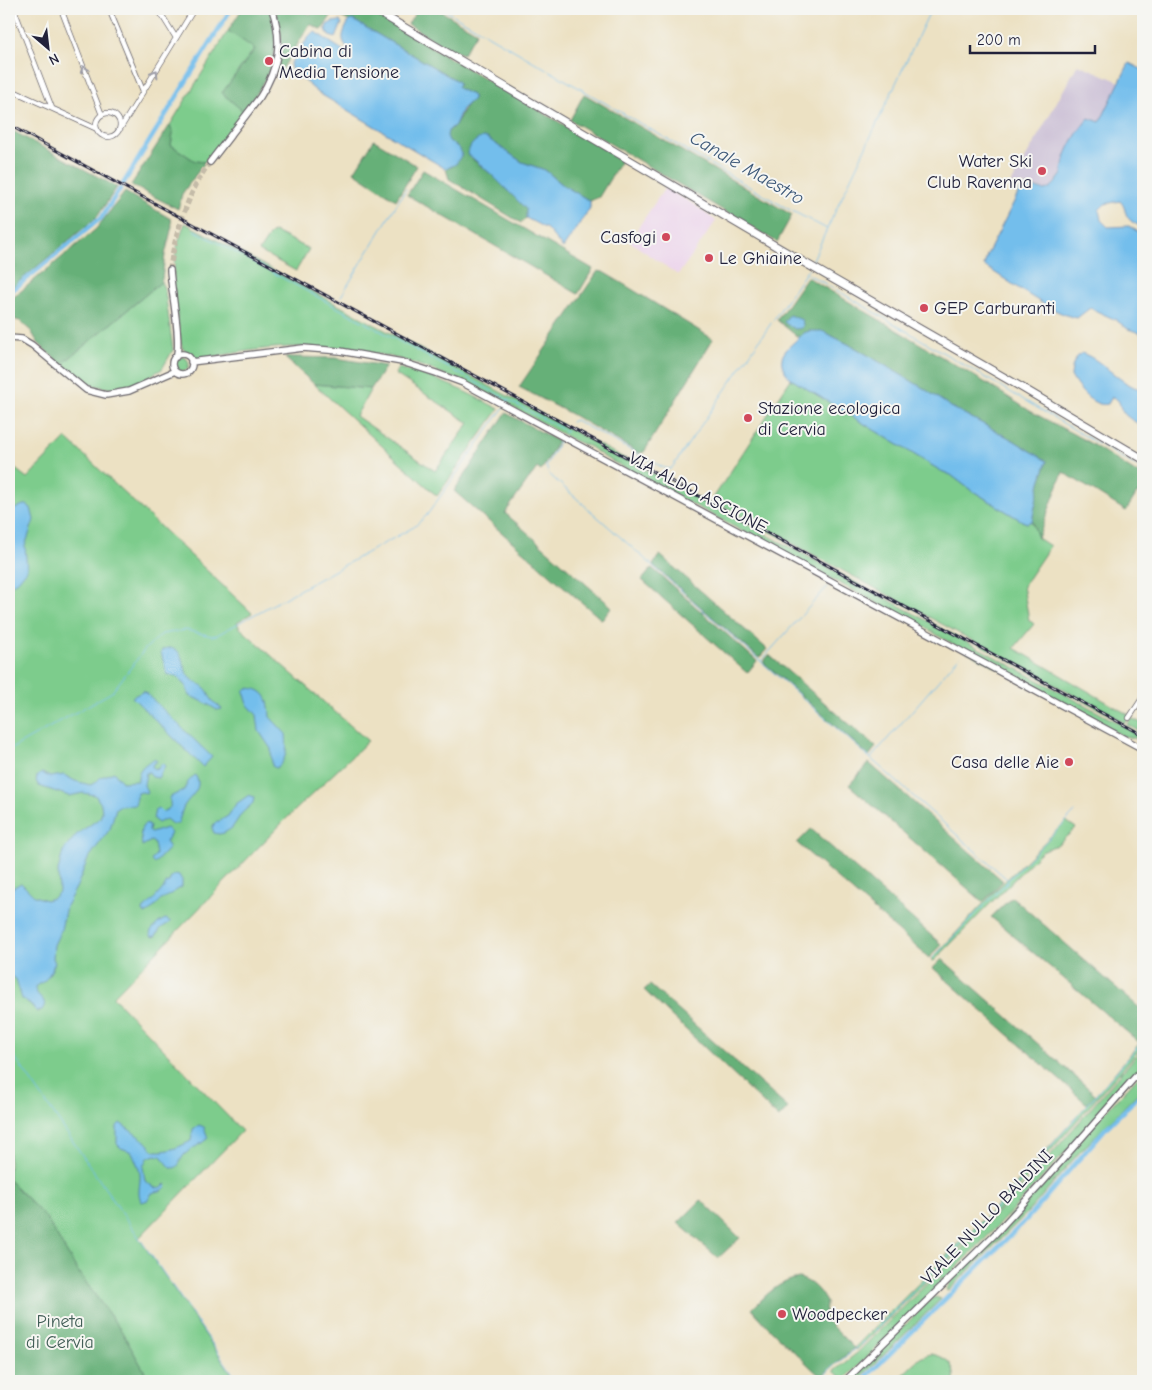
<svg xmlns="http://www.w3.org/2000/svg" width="1152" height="1390" font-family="'Comic Neue',sans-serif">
  <rect width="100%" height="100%" fill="#f6f6f2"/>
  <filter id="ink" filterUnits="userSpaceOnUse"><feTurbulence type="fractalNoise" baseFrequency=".02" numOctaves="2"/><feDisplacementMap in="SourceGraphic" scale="10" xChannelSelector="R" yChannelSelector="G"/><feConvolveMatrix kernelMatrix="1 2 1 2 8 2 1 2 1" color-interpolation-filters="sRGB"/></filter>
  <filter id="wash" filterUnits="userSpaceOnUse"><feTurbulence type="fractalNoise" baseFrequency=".0096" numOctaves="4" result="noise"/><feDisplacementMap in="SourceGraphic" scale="20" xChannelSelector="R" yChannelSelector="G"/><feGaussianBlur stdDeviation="1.12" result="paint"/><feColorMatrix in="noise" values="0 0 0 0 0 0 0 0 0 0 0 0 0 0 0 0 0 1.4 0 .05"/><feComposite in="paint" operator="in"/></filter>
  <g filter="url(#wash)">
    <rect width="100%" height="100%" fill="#ece1c3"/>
    <path fill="#ebd1eb" d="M 665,188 L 695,205 L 716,221 L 678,275 L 629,241 Z"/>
    <path fill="#cbbfd5" d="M 1078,64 L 1120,82 L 1100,122 L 1090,118 L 1083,125 L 1068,150 L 1062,166 L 1062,174 L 1050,188 L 1046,190 L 1036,187 L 1011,184 Z"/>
    <path fill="#7dcc8c" stroke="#507764" d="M 228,31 L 255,48 L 222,93 L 244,112 L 205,162 L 195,161 L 171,145 L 173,133 L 170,125 Z
      M 185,223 L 1126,727 L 1143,737 L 1143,744 L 1135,738 L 1123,736 L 942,638 L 925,627 L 912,622 L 604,457 L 590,447 L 575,441 C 517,410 458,374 392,357 C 359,349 324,347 290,347 C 260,348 229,354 200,359 C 191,359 184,352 181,344 C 175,298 166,268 185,223 Z
      M 275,232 L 309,249 L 296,271 L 259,251 L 271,233 Z
      M 161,282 L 165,290 L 173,350 L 162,369 L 138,383 L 129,386 L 113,389 L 92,385 L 79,378 L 61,365 Z
      M175 364a7 7 0 1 1 14 0a7 7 0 1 1-14 0Z
      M 398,368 C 434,376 467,392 499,409 L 437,496 L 314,384 L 371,389 L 356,416 L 435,471 L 469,423 L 395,374 Z
      M 791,379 L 941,471 L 951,475 L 968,488 L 1022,521 L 1027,523 L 1032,521 L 1038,538 L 1050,546 L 1023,586 L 1029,620 L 1034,624 L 1014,648 L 1129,715 L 1125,723 L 712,500 Z
      M 66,438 L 252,613 L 237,622 L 240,628 L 368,741 L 286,819 L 113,997 L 242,1131 L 139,1238 L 237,1381 L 150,1381 L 122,1332 L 79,1273 L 46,1218 L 9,1180 L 9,464 L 27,478 Z
      M 1131,718 L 1143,724 L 1143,733 L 1127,725 Z
      M 1066,821 L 1076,828 L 1057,845 L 1042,851 L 934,961 L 931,960 L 996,890 Z
      M 1143,1039 L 1143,1045 L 1133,1057 L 1005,1203 L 857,1350 L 854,1348 L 1002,1200 L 1096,1095 Z
      M 1143,1048 L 1143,1064 C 1079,1138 1014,1211 944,1281 L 937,1274 L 1029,1180 Z
      M 1140,1074 L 1143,1077 L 1143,1088 L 1078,1154 L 1029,1211 L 948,1291 L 946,1290 L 951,1281 Z
      M 936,1275 L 943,1282 L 844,1380 L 834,1371 L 857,1353 Z
      M 936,1297 L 941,1299 L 857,1381 L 852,1381 L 867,1363 L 932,1298 Z
      M 930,1354 C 946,1356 956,1365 954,1381 L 896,1381 L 920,1358 Z"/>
    <path fill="#66b078" stroke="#44695a" d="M 242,9 L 270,9 C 283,56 270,74 244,112 L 222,93 L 255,49 L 228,31 Z
      M 275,9 L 301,9 L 311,15 L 315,9 L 366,9 L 622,159 L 599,197 L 590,201 L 563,185 L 545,170 L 522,162 L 487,138 L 470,157 L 492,175 L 527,209 L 526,218 L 521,223 L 449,179 L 446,169 L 453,166 L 459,148 C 455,145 449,143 447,138 C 445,131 451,130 455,125 C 463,114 460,110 473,99 L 473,96 C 468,92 460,91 457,87 L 459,84 L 457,81 L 353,20 L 349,21 L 333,13 L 322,30 L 310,24 L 281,71 L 274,70 C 285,48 282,31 275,9 Z
      M 418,9 L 437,9 L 477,32 L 463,54 L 448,49 L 408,24 Z
      M 584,94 L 792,215 L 777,242 L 570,120 Z
      M 170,125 L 173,133 L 171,145 L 195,161 L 205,162 L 182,194 L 178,209 L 131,185 Z
      M 9,129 L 117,187 L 97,217 L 9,290 Z
      M 374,140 L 417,166 L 396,200 L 354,172 Z
      M 423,170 L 593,269 L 578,294 L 407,195 Z
      M 125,192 L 171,219 L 172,226 L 165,255 L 162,279 L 161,282 L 61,365 L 38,343 L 31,331 L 20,321 L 9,318 L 9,301 L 96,229 Z
      M 598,271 L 603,272 L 620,282 L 713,339 L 644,452 L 639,453 L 571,414 L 519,387 Z
      M 807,277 L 986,383 L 1030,411 L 1090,443 L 1143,477 L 1143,496 L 1137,493 L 1126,511 L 1063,472 L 1038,538 L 1032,521 L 1040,482 L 1047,461 L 1013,440 L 951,407 L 923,388 L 854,347 L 828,334 L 809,331 L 799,338 L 777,320 Z
      M 293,357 L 336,358 L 386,366 L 371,389 L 314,384 L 285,358 Z
      M 506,413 L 558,441 L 541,471 L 537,468 L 505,513 L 612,607 L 602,620 L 454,491 Z
      M 660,555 L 767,649 L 759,658 L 653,565 Z
      M 652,568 L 757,661 L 747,673 L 642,580 Z
      M 769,655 L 876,747 L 869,756 L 763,662 Z
      M 869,763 L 1003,881 L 983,902 L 849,785 Z
      M 811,829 L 942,945 L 929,958 L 797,843 Z
      M 1012,897 L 1143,1011 L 1143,1039 L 1140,1043 L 991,917 Z
      M 942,959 L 1096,1095 L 1087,1104 L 933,968 Z
      M 650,985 L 788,1108 L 779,1118 L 644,990 Z
      M 9,1180 L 46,1218 L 79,1273 L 122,1332 L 150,1381 L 9,1381 Z
      M 701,1200 L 740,1238 L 718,1258 L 678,1223 Z
      M 799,1278 C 813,1282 819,1290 826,1302 L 825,1317 L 828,1322 L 854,1348 L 821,1377 L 770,1329 L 752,1309 C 766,1295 779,1281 799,1278 Z"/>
    <path fill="#73beec" stroke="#4a7094" d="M 353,20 L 457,81 L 459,84 L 457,87 C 460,91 468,92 473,96 L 473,99 L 462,109 L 455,125 L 448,131 L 447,136 L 449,141 L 459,148 L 462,154 L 456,164 L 446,169 L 317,92 L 291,69 L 290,64 L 310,35 L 315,32 L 347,53 L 351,51 C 339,40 342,35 349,21 Z
      M 340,21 L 342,23 L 336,38 L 329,36 L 326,29 L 327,25 L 332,22 Z
      M 1129,63 L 1143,70 L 1143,228 C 1139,225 1132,223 1129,219 C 1124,213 1126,207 1120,201 L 1105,204 L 1099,210 L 1101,220 L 1108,227 L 1129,226 L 1143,235 L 1143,334 L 1128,329 L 1116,320 L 1090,308 L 1077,318 C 1049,313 1009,280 984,266 L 987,255 L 1020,190 C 1032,181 1039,193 1048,189 C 1053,187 1059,178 1062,174 C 1062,155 1077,131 1089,118 L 1100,122 Z
      M 483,137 L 487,138 L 522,162 L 545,170 L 563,185 L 590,201 L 590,208 L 563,248 L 547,229 L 526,218 L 526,209 L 492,175 L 468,154 C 469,145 475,140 483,137 Z
      M 789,315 L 802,320 L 803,325 L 802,328 L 795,329 L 784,322 Z
      M 809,331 L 822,331 L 854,347 L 923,388 L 951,407 L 1013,440 L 1047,461 L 1040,482 L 1032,521 L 1027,523 L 1022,521 L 968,488 L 951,475 L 941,471 L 791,379 C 771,357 787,349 804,333 Z
      M 1082,353 C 1106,362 1118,384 1143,390 L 1143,426 C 1137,423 1127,418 1123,412 C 1118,405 1122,400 1112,397 L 1108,404 C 1093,408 1077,388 1071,376 C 1072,366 1073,359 1082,353 Z
      M 23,505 L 27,505 L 31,508 L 34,520 L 25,546 L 27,570 L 19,580 L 9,586 L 9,550 C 14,545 15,538 13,530 L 9,527 L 9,512 Z
      M 167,648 C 184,647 181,663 187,673 C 193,684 198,681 205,688 C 209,691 209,697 213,701 C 216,705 219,705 222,709 L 217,710 L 204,702 L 190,696 L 186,687 L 178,677 L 167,674 L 161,653 L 162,650 Z
      M 247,688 C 267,689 269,700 270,717 L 286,734 C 287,745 288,761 276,768 L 272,766 L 271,749 L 259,731 L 257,715 L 248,705 L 244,691 Z
      M 144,691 L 212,757 L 203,767 L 132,697 Z
      M 154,759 L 157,761 L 152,765 L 153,768 L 158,769 L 162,763 L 165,766 L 158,778 L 152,777 L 149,772 L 146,773 L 144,785 L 147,792 L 146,793 L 142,792 L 138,793 L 135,805 L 119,806 L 116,808 L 110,829 L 88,859 L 77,886 L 66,906 L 61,930 L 54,945 L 53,958 L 55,963 C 52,968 49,977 44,981 C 41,984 36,983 36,989 C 36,998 50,999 42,1010 L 37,1012 L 29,1003 L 22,999 L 16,979 L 9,975 L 9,946 L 11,938 L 9,933 L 9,890 L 21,883 L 34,896 L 46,900 L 53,898 L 59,892 L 58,871 L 63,851 L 77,834 L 100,818 L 102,812 L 101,804 L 95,795 L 83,793 L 69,796 L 39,786 L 36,781 L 37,776 L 42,773 L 50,777 L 64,775 L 75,781 L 90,785 L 95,783 L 101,777 L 114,772 L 122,782 L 138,781 C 137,770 144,764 154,759 Z
      M 195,775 C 205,789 188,797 183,808 C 181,813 180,819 178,824 L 172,824 L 166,819 L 158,823 L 153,819 L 155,810 L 159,809 L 162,812 C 174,807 169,807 170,797 L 184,790 L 188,782 Z
      M 249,795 L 254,797 L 253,803 L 242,813 L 232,828 L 224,833 L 219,834 L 214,833 L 212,828 L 214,824 L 228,816 L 236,804 Z
      M 146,823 L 150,826 L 149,831 L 151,833 L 166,828 L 171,833 L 166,842 L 169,846 L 169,848 L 154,864 L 151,861 L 156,854 L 154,843 L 151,841 L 142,846 C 142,837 137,830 146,823 Z
      M 176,874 L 179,875 L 182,880 L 182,887 C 176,891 170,894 164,898 C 157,902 153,911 145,914 L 143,911 C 145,905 150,905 154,899 C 159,893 164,889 167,882 L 169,882 L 171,877 Z
      M 166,919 L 171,922 L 161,928 L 156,936 L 152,937 L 150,933 C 154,927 159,921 166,919 Z
      M 120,1123 L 145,1141 L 154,1151 C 169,1152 179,1147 191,1141 L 193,1129 L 199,1125 L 204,1127 L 208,1138 C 201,1145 191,1148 184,1155 C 179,1161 180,1169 171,1168 L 161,1156 L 155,1155 L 147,1158 L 143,1167 L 145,1181 L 155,1188 L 162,1187 L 165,1184 L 167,1186 L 163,1190 L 152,1193 L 148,1200 L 142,1202 C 136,1194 141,1184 140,1174 C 139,1167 135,1159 132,1152 L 121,1148 L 117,1144 L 117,1126 Z"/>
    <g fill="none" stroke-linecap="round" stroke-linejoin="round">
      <path stroke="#73beec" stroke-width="1" d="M 443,9 L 779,204 L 827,229 L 931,9
        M 194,230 L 508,400
        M 811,264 L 827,229
        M 807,274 L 828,285 L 1143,470
        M 340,298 L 406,189
        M 506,404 L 508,400 L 566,431
        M 571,422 L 575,420 L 664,468 L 671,469 L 809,268
        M 564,433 L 567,430
        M 559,442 L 546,466 L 549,474 L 1008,880 L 1075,812
        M 761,661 L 827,587
        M 9,750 L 112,692 L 145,649 L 162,634 L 185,630 L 212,636 L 217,635 L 414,527 L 427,515 L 504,407
        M 871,758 L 959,657
        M 933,958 L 1008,881
        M 9,1049 L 238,1381
        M 820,1381 L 831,1368 L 857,1348 L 890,1315 L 1003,1201 L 1143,1041"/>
      <path stroke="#73beec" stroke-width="4.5" d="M 123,184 L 231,9
        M 9,293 L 101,218 L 120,189
        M 862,1381 L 1026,1220 L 1106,1128 L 1143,1092"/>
    </g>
  </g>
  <g filter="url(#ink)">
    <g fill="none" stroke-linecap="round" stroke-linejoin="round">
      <path stroke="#c4bba8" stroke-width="5.5" stroke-dasharray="5.5 3" stroke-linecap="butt" d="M 170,270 C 174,236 189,190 210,162"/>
      <g stroke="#69656b" stroke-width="6">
        <path id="minor" d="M 14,9 L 52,108
          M 61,9 L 102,115
          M 109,9 L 143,91
          M 158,9 L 176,38
          M 9,89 L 97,129
          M96 125a12 12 0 1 1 24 0a12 12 0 1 1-24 0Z
          M 120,129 L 194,9
          M 1129,718 L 1143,697"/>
      </g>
      <g stroke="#69656b" stroke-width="8">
        <path id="tertiary" d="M 210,162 L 260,97 C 279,68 283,41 272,9
          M 170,270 C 171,289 182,343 176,357
          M 9,338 L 22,339 L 32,345 L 86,390 L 106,395 L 129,391 L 175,371
          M172 364a10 10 0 1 1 20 0a10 10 0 1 1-20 0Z
          M 191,362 L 303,348 L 340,351 L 402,362 L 436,373 L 463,383 L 1143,749
          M 845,1381 L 995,1234 L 1042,1183 L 1143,1068"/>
      </g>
      <g stroke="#69656b" stroke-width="9">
        <path id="primary" d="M 373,9 L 779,248 L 1021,387 L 1143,459"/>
      </g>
      <use href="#minor" stroke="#fff" stroke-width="4.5"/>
      <use href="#tertiary" stroke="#fff" stroke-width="5.5"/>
      <use href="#primary" stroke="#fff" stroke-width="7"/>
      <g stroke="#22223b" stroke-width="3">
        <path id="rail" d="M 9,125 L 1143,735"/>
      </g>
      <use href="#rail" stroke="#f6f6f2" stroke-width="1" stroke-dasharray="4" stroke-linecap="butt"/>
    </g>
    <defs><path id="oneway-chevron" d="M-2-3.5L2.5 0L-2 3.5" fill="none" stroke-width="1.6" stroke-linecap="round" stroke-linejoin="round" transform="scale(1.25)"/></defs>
    <g stroke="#9c9ca7">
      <use href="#oneway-chevron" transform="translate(84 69) rotate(-111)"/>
      <use href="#oneway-chevron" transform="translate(155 73) rotate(-58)"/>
    </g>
  </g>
  <g fill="#d1495b" stroke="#f6f6f2" stroke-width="2">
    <circle cx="269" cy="61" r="5"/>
    <circle cx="1042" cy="171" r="5"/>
    <circle cx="666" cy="237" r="5"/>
    <circle cx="709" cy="258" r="5"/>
    <circle cx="924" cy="308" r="5"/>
    <circle cx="748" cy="418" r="5"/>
    <circle cx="1069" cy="762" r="5"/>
    <circle cx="782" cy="1314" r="5"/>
  </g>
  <g text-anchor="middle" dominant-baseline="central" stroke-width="4" stroke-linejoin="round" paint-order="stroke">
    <g font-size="18" fill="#22223b" stroke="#f6f6f2" text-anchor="start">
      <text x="279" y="51">Cabina di<tspan x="279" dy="21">Media Tensione</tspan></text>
      <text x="1032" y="161" text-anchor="end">Water Ski<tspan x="1032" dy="21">Club Ravenna</tspan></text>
      <text x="656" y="237" text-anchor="end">Casfogi</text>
      <text x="719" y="258">Le Ghiaine</text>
      <text x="934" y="308">GEP Carburanti</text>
      <text x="758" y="408">Stazione ecologica<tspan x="758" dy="21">di Cervia</tspan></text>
      <text x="1059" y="762" text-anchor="end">Casa delle Aie</text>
      <text x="792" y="1314">Woodpecker</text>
    </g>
    <g font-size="18" fill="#22223b" stroke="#f6f6f2">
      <text transform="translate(698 493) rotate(28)">VIA ALDO ASCIONE</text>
      <text transform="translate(987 1217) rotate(-46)">VIALE NULLO BALDINI</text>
    </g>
    <g font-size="18" fill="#425e57" stroke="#f6f6f2">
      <text x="60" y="1321">Pineta<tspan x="60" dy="21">di Cervia</tspan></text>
    </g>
    <g font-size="19" font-style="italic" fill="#3e5979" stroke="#f6f6f2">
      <text transform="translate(747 168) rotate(30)">Canale Maestro</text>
    </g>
  </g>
  <rect width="1152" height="1390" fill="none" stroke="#f6f6f2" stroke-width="30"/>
  <g transform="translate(48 48) rotate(152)" stroke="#f6f6f2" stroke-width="4" paint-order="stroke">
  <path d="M0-4L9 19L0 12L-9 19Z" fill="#22223b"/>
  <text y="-8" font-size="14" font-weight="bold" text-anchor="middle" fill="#22223b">N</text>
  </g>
  <path d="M970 45v8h125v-8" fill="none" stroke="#22223b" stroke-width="2.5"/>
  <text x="977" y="45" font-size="15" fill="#22223b" stroke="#f6f6f2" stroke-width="4" paint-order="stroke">200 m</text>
</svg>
